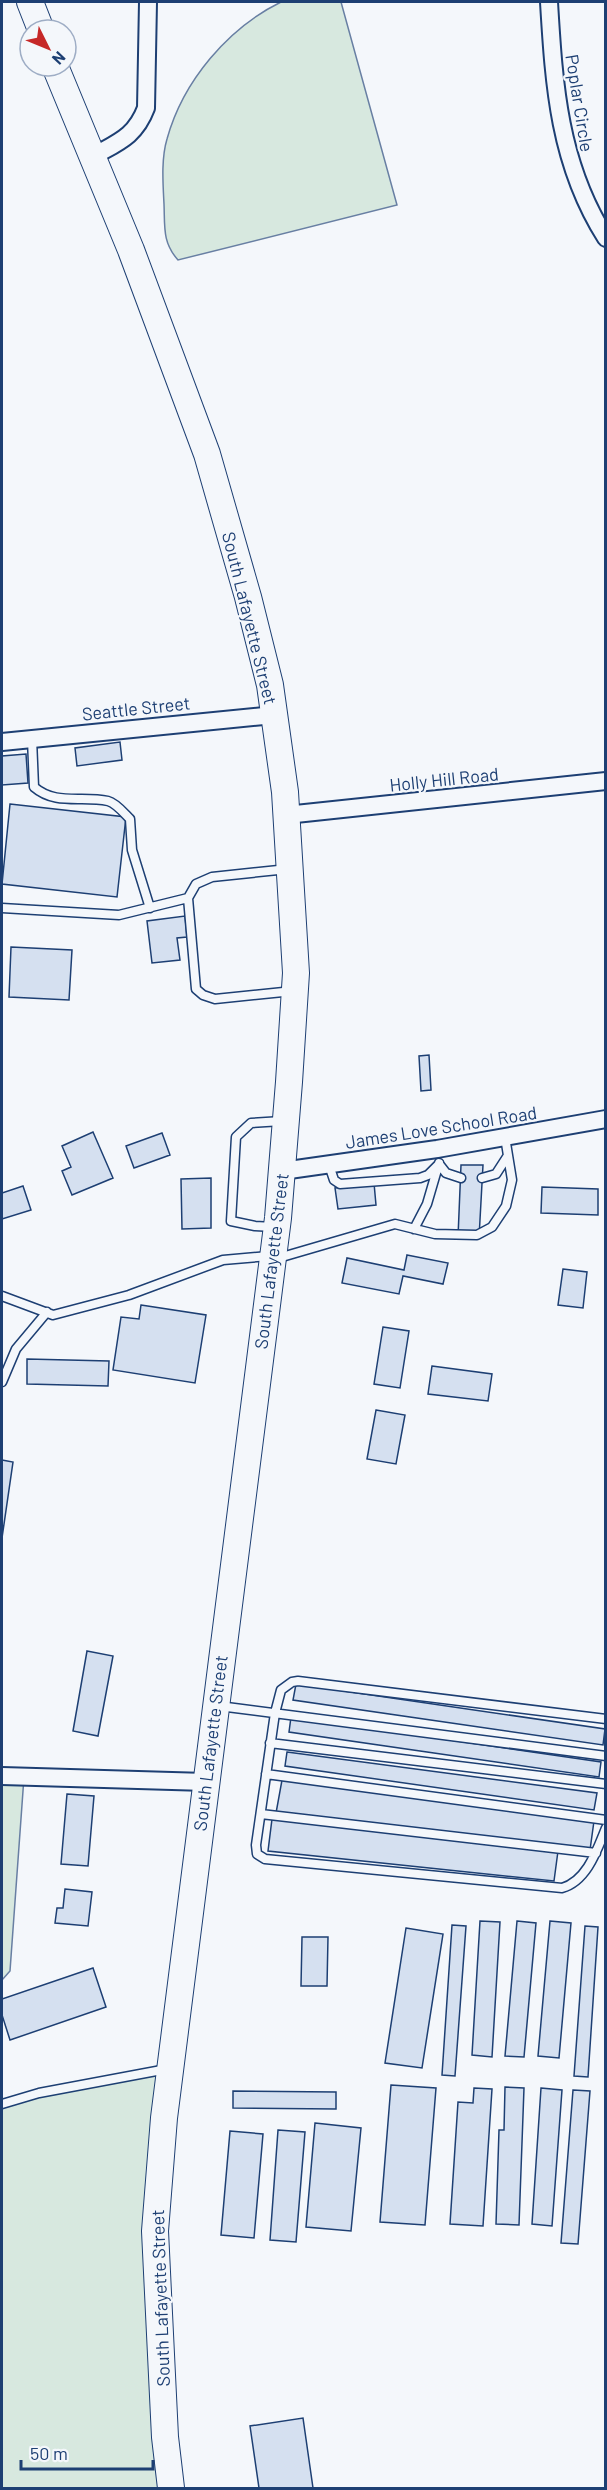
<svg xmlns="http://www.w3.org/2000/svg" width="607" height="2490" font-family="Barlow,sans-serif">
  <rect width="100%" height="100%" fill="#f4f7fb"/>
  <path fill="#d7e8df" stroke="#687fa3" stroke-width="1.5" d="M 281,2 L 341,2 L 397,205 L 178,260 C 162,242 165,226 164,204 C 163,184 161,159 167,139 C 183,81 228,28 281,2 Z
    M 2,1776 L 24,1777 L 10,1971 L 2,1980 Z
    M 170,2069 L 164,2118 L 171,2488 L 2,2488 L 2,2104 Z"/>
  <path fill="#d5e0f0" stroke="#1d3f73" stroke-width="1.5" d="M 120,742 L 122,760 L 77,766 L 75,748 Z
    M 26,754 L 28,783 L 2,785 L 2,756 Z
    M 10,804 L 126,817 L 117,897 L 2,884 Z
    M 185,916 L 187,937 L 177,938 L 180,960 L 152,963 L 147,921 Z
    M 11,947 L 72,950 L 69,1000 L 9,997 Z
    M 429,1055 L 431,1090 L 421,1091 L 419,1056 Z
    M 93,1132 L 113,1178 L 72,1195 L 62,1171 L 71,1167 L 62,1146 Z
    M 162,1133 L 170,1155 L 134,1168 L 126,1146 Z
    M 461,1165 L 483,1165 L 479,1238 L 458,1237 Z
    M 211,1178 L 211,1228 L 182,1229 L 181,1179 Z
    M 374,1183 L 376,1205 L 338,1209 L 335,1188 Z
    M 23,1186 L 31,1210 L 2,1219 L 2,1193 Z
    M 542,1187 L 598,1189 L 598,1215 L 541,1213 Z
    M 407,1255 L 448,1263 L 443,1284 L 403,1276 L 399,1294 L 342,1283 L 347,1258 L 404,1270 Z
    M 563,1269 L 587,1272 L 583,1308 L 558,1305 Z
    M 141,1305 L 206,1315 L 195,1383 L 113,1370 L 121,1317 L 139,1319 Z
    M 383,1327 L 409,1331 L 400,1388 L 374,1384 Z
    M 27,1359 L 109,1361 L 108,1386 L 27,1384 Z
    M 432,1366 L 492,1374 L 488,1401 L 428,1394 Z
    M 376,1410 L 405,1415 L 396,1464 L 367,1459 Z
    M 2,1460 L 13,1462 L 2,1538 Z
    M 87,1651 L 113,1656 L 98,1736 L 73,1731 Z
    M 296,1684 L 605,1729 L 603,1745 L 293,1700 Z
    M 291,1717 L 601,1762 L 599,1777 L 289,1732 Z
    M 287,1752 L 597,1793 L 594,1810 L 285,1766 Z
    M 282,1780 L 594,1821 L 590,1850 L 276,1813 Z
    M 67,1794 L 94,1796 L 88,1866 L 61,1864 Z
    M 272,1819 L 558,1851 L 554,1881 L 268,1851 Z
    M 65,1889 L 92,1892 L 88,1926 L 55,1923 L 57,1908 L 63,1908 Z
    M 480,1921 L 500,1922 L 492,2057 L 472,2055 Z
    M 517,1921 L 536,1923 L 524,2057 L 505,2056 Z
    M 550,1921 L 571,1923 L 559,2058 L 538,2056 Z
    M 452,1925 L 466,1926 L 455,2076 L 442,2075 Z
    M 585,1926 L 598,1927 L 588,2077 L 574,2076 Z
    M 406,1928 L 443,1934 L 422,2068 L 385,2063 Z
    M 302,1937 L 328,1937 L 327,1986 L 301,1986 Z
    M 93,1968 L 106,2007 L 10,2040 L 2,2015 L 2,1999 Z
    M 391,2085 L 436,2088 L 425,2225 L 380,2222 Z
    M 505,2087 L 524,2088 L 519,2225 L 496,2224 L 499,2130 L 504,2130 Z
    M 474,2088 L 492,2089 L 483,2226 L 450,2224 L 458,2102 L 473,2103 Z
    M 541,2088 L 562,2090 L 552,2226 L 532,2224 Z
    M 573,2090 L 590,2091 L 578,2244 L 561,2243 Z
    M 233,2091 L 336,2092 L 336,2109 L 233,2108 Z
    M 315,2123 L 361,2128 L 351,2231 L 306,2227 Z
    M 278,2130 L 305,2132 L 296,2242 L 270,2240 Z
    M 230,2131 L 263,2134 L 254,2238 L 221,2235 Z
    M 303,2418 L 313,2488 L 259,2488 L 250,2426 Z"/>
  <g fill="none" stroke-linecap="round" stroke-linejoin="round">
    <g stroke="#1d3f73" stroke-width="11">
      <path id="lane" d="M 32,739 L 34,787 C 56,806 82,795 108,801 C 116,803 124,813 130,819 L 132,850 L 150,908
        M 188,898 L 196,989 L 203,995 L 215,999 L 293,991
        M 2,908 L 119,915 L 188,898 L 196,884 L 212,877 L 288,869
        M 439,1164 L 446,1173 L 461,1178
        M 329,1165 L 334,1180 L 340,1184 L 420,1178 L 428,1175 L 439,1164
        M 482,1178 L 496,1174 L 507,1157
        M 273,1227 L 255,1226 L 231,1221 L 236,1137 L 251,1123 L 282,1121
        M 414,1229 L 427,1204 L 439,1163
        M 275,1259 L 395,1224 L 435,1234 L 477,1235 L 492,1227 L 506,1206 L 512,1180 L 505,1137
        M 2,1296 L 53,1315 L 129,1295 L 223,1260 L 269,1256
        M 2,1382 L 16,1349 L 47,1312
        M 219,1706 L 606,1756
        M 606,1719 L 298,1681 L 292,1682 L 281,1690 L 275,1713 L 256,1845 L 257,1854 L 265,1859 L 562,1888 C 587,1881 597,1850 606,1828
        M 270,1743 L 606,1784
        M 266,1774 L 606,1820
        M 261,1814 L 596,1853
        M 2,2104 L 39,2093 L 167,2069"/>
    </g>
    <g stroke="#1d3f73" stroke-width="20">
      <path id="street" d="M 549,2 C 554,86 559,164 606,238
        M 92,157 C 118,142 135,137 146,108 L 148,2
        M 2,742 L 274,715
        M 286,815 L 606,781
        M 282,1171 L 437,1149 L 606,1119
        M 2,1776 L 206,1782"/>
    </g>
    <g stroke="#1d3f73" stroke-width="28">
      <path id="primary" d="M 30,2 L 41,30
        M 55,66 L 131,250 L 207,454 L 248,597 L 270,685 L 285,792 L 296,973 L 289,1082 L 278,1218 L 164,2118 L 155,2231 L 165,2437 L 171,2488"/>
    </g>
    <use href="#lane" stroke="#f4f7fb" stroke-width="8"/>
    <use href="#street" stroke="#f4f7fb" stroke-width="16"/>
    <use href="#primary" stroke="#f4f7fb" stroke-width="26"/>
  </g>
  <g text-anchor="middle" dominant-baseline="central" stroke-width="4.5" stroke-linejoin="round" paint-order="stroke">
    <g font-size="18" fill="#1d3f73" stroke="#f4f7fb">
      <text transform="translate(580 103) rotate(81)">Poplar Circle</text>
      <text transform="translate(250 618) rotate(76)">South Lafayette Street</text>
      <text transform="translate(136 708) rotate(-6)">Seattle Street</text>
      <text transform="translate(444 779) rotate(-6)">Holly Hill Road</text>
      <text transform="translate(441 1127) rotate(-9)">James Love School Road</text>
      <text transform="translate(271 1261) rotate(-83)">South Lafayette Street</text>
      <text transform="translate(210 1743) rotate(-83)">South Lafayette Street</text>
      <text transform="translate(160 2298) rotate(-92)">South Lafayette Street</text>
    </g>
  </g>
  <rect width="607" height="2490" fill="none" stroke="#1d3f73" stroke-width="6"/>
  <g transform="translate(48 48) rotate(133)"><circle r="28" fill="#f4f7fb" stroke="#9eadc5" stroke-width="1.5"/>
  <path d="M0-4.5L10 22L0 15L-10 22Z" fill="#c62828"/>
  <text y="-9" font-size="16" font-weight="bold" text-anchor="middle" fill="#1d3f73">N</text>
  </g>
  <path d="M21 2460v9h132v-9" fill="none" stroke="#1d3f73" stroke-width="3"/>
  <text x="30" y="2460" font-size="18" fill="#1d3f73" stroke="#f4f7fb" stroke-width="4.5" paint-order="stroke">50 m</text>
</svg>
